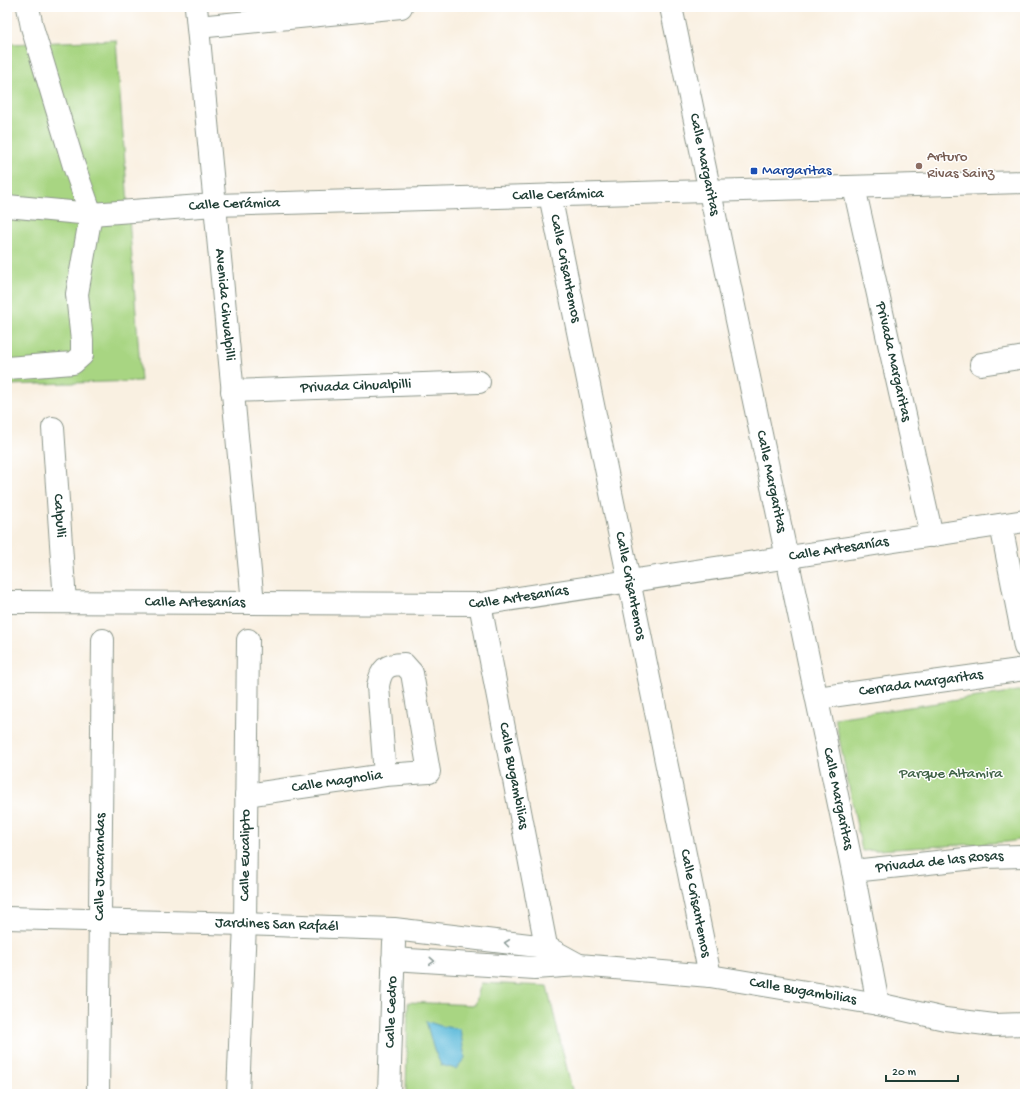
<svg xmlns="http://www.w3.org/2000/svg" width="1032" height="1101" font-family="'Gochi Hand',sans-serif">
  <rect width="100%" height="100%" fill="#fff"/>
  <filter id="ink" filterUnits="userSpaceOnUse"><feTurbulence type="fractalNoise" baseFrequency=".025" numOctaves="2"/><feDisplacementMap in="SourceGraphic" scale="8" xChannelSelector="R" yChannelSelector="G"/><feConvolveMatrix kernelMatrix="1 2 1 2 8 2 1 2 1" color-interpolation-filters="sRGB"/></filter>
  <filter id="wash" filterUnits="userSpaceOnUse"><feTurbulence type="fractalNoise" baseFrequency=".012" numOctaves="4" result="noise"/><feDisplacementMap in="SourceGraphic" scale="16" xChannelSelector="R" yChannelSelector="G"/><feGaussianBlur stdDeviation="0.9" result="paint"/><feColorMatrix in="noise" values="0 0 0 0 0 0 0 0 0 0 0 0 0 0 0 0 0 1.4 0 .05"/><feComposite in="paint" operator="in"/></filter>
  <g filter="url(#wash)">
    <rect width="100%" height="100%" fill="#f9f0e1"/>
    <path fill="#a8d582" stroke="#64895b" d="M 116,40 L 141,381 L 7,385 L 7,44 Z
      M 1025,690 L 1025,764 L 1024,764 L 1025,839 L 1007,842 L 862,851 L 835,718 Z
      M 481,983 L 547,986 L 573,1094 L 406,1094 L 408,1002 L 475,1005 Z"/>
    <path fill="#5bbada" stroke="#3d7c87" d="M 426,1021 L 441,1026 L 460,1029 L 465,1058 L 456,1069 L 441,1065 L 433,1047 Z"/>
  </g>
  <g filter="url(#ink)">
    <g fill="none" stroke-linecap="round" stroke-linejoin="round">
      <g stroke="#8c968a" stroke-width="24">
        <g id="minor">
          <path id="s1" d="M 196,7 L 253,603"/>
          <path id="s2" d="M 671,7 L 853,871 L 878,1004"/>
          <path d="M 198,27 L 401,7"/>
          <path id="s3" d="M 854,187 L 932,536"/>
          <path id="s4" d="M 550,195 L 710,976"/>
          <path id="s5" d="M 7,206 L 91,214 L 215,205 L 1025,182"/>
          <path d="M 981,364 L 1025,357"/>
          <path d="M 7,368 L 73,363 L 82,355 L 82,341 L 77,294 L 91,214 L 74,166 L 32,27 L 28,7"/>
          <path id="s6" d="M 232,391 L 479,382"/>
          <path id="s7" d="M 53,428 L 65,602"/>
          <path d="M 1001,525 L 1025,647"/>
          <path id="s8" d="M 7,602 L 480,604 L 1025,521"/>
          <path id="s9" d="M 480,604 L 549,961"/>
          <path id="s10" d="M 817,698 L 1025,669"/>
          <path id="s11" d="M 246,795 L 385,775 L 429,772 L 412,673 L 404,664 C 386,664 381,669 378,686 L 385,775"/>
          <path id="s12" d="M 853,871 L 984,857 L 1025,856"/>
          <path id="s13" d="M 7,918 L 245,924 L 394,929 L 546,947 L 579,965"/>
          <path id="s14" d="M 393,959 L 535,968 L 579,965 L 710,976 L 878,1004 L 945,1019 L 994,1025 L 1025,1024"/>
          <path id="s15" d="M 98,1094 L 103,640"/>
          <path id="s16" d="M 238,1094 L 245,924 L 248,640"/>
          <path id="s17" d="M 389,1094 L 394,943"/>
        </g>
      </g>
      <use href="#minor" stroke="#fff" stroke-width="22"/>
    </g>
    <defs><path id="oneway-chevron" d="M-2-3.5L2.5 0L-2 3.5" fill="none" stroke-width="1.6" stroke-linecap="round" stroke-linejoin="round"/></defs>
    <g stroke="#8f9e9a">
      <use href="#oneway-chevron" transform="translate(507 943) rotate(-173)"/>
      <use href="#oneway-chevron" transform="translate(432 961) rotate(4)"/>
    </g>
  </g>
  <circle fill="#8d6e63" stroke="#fff" stroke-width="1.5" cx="919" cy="166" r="4"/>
  <rect fill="#1a4fb4" stroke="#fff" stroke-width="1.5" x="750" y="167" width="8" height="8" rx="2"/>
  <g text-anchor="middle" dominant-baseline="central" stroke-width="3" stroke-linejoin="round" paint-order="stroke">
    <g font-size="15" fill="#785e54" stroke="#fff" text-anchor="start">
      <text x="927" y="157">Arturo<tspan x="927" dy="17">Rivas Sainz</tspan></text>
    </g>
    <g font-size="15" fill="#1f3d34" stroke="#fff">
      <text stroke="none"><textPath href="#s2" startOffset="161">Calle Margaritas</textPath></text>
      <text stroke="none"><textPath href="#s5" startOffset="552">Calle Cerámica</textPath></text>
      <text stroke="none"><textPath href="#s5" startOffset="228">Calle Cerámica</textPath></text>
      <text stroke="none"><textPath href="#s4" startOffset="75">Calle Crisantemos</textPath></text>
      <text stroke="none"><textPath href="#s1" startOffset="299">Avenida Cihualpilli</textPath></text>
      <text stroke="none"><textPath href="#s3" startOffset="179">Privada Margaritas</textPath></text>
      <text stroke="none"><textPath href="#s6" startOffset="124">Privada Cihualpilli</textPath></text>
      <text stroke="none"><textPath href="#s2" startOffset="485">Calle Margaritas</textPath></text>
      <text stroke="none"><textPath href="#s7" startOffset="88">Calpulli</textPath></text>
      <text stroke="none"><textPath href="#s8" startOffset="836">Calle Artesanías</textPath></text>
      <text stroke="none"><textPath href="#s4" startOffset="399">Calle Crisantemos</textPath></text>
      <text stroke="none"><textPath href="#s8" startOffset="512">Calle Artesanías</textPath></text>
      <text stroke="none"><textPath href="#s8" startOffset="188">Calle Artesanías</textPath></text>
      <text stroke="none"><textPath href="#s10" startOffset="105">Cerrada Margaritas</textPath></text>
      <text stroke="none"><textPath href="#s9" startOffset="175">Calle Bugambilias</textPath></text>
      <text stroke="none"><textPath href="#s11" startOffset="92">Calle Magnolia</textPath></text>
      <text stroke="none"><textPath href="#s2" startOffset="809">Calle Margaritas</textPath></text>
      <text stroke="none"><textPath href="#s16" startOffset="239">Calle Eucalipto</textPath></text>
      <text stroke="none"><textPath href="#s12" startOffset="87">Privada de las Rosas</textPath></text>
      <text stroke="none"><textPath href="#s15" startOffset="227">Calle Jacarandas</textPath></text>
      <text stroke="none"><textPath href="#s4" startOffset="723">Calle Crisantemos</textPath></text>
      <text stroke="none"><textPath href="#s13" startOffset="270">Jardines San Rafaél</textPath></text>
      <text stroke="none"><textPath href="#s14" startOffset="412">Calle Bugambilias</textPath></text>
      <text stroke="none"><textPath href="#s17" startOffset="82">Calle Cedro</textPath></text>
    </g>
    <g font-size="15" fill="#164399" stroke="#fff" text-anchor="start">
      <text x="762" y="171">Margaritas</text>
    </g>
    <g font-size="15" fill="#416348" stroke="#fff">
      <text x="951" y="774">Parque Altamira</text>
    </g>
  </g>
  <rect width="1032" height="1101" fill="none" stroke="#fff" stroke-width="24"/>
  <path d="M886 1075v6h72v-6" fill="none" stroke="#1f3d34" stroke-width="2"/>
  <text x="892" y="1075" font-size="12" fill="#1f3d34" stroke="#ffffff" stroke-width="3" paint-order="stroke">20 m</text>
</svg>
